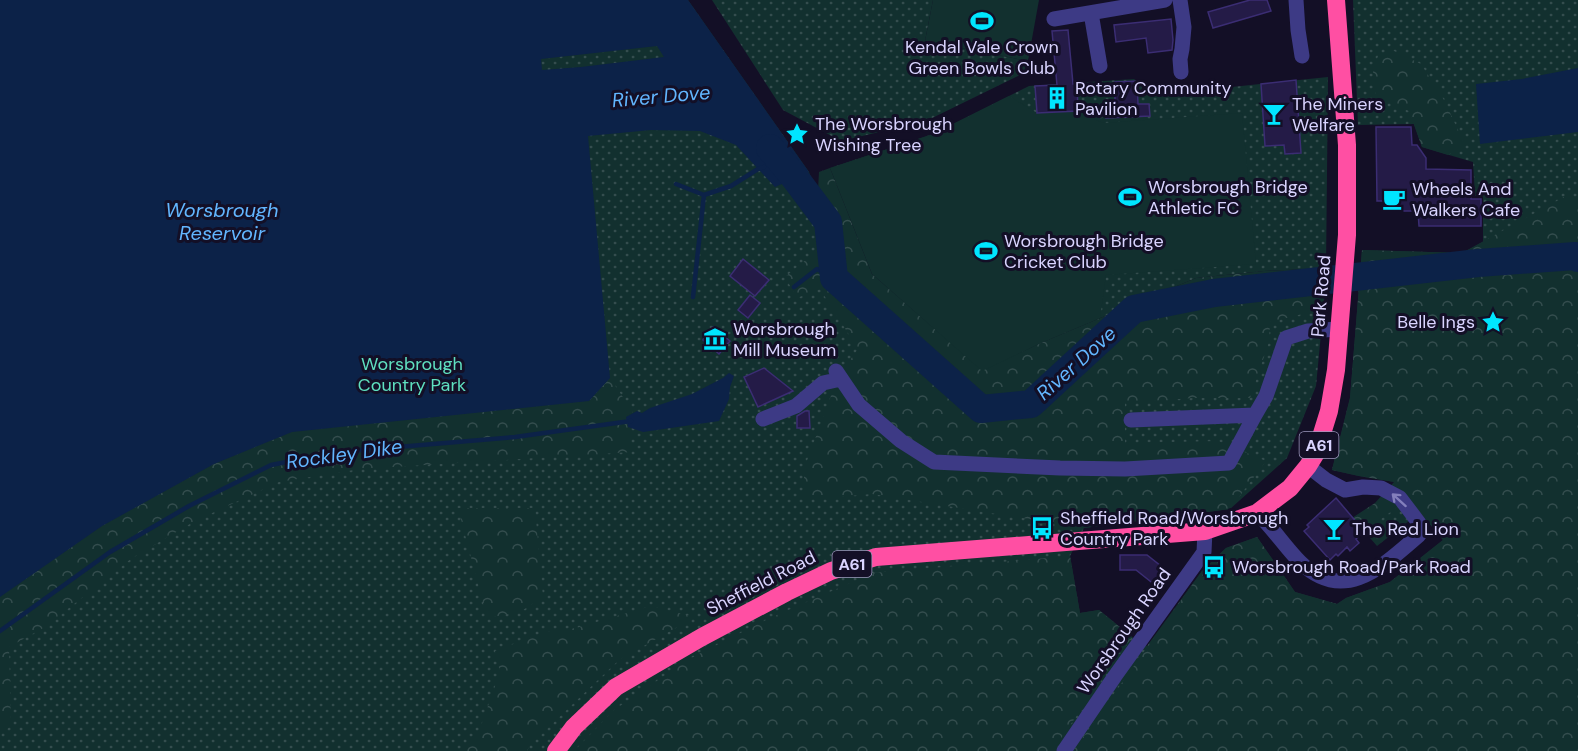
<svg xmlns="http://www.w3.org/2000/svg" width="1578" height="751" font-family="'DM Sans',sans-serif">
  <defs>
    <pattern id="grass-dots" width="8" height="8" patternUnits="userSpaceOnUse" patternTransform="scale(1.5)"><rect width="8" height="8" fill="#12302f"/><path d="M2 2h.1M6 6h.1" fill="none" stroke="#344d4e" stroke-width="1.8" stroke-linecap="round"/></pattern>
    <pattern id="forest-crowns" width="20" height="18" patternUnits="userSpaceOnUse" patternTransform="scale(1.5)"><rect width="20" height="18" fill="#12302f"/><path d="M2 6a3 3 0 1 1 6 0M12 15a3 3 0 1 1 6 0" fill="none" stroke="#344d4e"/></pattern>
  </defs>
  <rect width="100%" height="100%" fill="#130f26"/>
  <path fill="url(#grass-dots)" d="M 0,0 L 688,0 L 809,172 L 828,222 L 981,409 L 1214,293 L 1326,281 L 1316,386 L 1287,458 L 1230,509 L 1084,528 L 1070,556 L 1080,613 L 1099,610 L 1132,637 L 1147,646 L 1202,571 L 1226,548 L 1257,537 L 1295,592 L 1337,604 L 1346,598 L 1390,582 L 1443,540 L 1395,482 L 1359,476 L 1332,470 L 1350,398 L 1362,250 L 1462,253 L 1483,242 L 1483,197 L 1475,196 L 1473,162 L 1422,147 L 1414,124 L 1358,125 L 1353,0 L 1578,0 L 1578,751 L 0,751 Z
    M 712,0 L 933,0 L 925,41 L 1028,61 L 1024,73 L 926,121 L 841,141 L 783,110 Z
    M 1328,77 L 1326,268 L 1264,271 L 1196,278 L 1043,342 L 982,371 L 830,168 L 933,134 L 1029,86 L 1134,79 L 1150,91 L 1213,89 Z
    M 1397,506 L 1409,521 L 1377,546 L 1364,531 Z"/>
  <path fill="url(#forest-crowns)" d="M 1390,49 L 1421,64 L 1444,100 L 1465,145 L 1448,155 L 1422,147 L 1409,111 L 1376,97 L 1373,71 L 1378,56 Z
    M 830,168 L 872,274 L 982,370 L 1043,342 L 1196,278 L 1264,271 L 1326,268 L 1323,309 L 1270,322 L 1269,342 L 1250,398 L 1193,398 L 1125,403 L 1125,443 L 1218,441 L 1266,461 L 1230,509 L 1084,528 L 872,494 L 802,500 L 805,466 L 838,377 L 858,349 L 820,289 L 797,298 L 785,277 L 818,250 L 817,209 L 819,172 Z
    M 1564,197 L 1578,200 L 1578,751 L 1073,751 L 1202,571 L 1226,548 L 1257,537 L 1295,592 L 1337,604 L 1346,598 L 1390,582 L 1443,540 L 1409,499 L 1364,531 L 1352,518 L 1375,503 L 1394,482 L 1359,476 L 1332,470 L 1350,398 L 1362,250 L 1462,253 Z
    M 610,378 L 633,412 L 626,417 L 632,452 L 360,469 L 279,482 L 195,521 L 132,558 L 45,627 L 9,647 L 11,726 L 0,734 L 0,597 L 102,526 L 214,464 L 292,432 L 589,401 Z
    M 458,508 L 535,508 L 543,597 L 520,612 L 487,618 Z
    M 1070,556 L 1080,613 L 1099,610 L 1132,637 L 1052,751 L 574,751 L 614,710 L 689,659 L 770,618 L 873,573 Z
    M 651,606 L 695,617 L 619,660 L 530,745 L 527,751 L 465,751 L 477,737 L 500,672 L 495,651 L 545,632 L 576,628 Z"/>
  <path fill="#12302f" d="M 933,0 L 1039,0 L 1028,61 L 925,41 Z
    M 1009,96 L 1037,113 L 1078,111 L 1103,123 L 1242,113 L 1256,264 L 1106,275 L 1100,318 L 1043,342 L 982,371 L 872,274 L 830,168 L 933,134 Z"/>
  <path fill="#0c2248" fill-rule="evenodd" d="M 0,0 L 688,0 L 809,172 L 775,187 L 736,145 L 700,131 L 651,130 L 588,136 L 610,378 L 589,401 L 292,432 L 214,464 L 102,526 L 0,597 ZM 657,46 L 664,57 L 581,67 L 542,70 L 541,59 Z
    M 1578,68 L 1578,132 L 1480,144 L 1476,84 L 1522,79 Z
    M 729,373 L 734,376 L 730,387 L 729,399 L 719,421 L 643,432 L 628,427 L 626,417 L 637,411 L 642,413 L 650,408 L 692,394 L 723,378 Z"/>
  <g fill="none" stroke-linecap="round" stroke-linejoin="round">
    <path stroke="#0c2248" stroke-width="4.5" d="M 676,184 L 704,195
      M 794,287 L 817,269 L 834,278
      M 693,297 L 704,195 L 731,186 L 758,169 L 764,167
      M 0,631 L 110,552 L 189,506 L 271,465 L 339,452 L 515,437 L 631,421"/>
    <path stroke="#0c2248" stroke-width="28" d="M 770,148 L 795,178 L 828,222 L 834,278 L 981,409 L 1031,404 L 1134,309 L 1214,293 L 1478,263 L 1575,256 L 1578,258"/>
  </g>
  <path fill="#241b47" stroke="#3b2d73" stroke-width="1.5" d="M 1250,0 L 1267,0 L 1271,11 L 1213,28 L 1208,12 Z
    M 1171,19 L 1173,40 L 1172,50 L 1148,53 L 1146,38 L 1116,42 L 1114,25 Z
    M 1068,30 L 1073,84 L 1077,84 L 1078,111 L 1037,113 L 1035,86 L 1057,85 L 1052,31 Z
    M 1296,80 L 1301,153 L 1285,154 L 1284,145 L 1265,146 L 1261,84 Z
    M 1137,81 L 1138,104 L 1149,104 L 1150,116 L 1106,118 L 1105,106 L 1115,106 L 1115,82 Z
    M 1376,127 L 1411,127 L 1412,145 L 1417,145 L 1426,158 L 1426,169 L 1471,170 L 1471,199 L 1481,199 L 1481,226 L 1419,226 L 1418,211 L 1391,211 L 1391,201 L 1377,201 Z
    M 743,259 L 769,280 L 755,296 L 730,276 Z
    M 750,295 L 760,303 L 748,318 L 738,310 Z
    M 713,327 L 730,341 L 719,354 L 703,340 Z
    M 764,368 L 793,391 L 758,407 L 744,377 Z
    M 805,411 L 809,411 L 810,428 L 797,428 L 797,416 Z
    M 1336,498 L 1364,531 L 1356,539 L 1359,543 L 1350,551 L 1347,547 L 1338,556 L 1336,554 L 1330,560 L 1304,531 L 1309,527 L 1307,525 Z
    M 1120,555 L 1147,555 L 1171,574 L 1160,589 L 1136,570 L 1120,570 Z"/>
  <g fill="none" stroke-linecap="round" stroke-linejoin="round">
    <path stroke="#3d3a85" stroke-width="15" d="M 1180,0 L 1184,27 L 1182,49 L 1180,59 L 1181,72
      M 1296,0 L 1298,30 L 1302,56
      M 1091,13 L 1100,66
      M 1054,19 L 1165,0
      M 836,371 L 859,405 L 901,441 L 934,462 L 1060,468 L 1125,469 L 1229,463 L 1255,415
      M 763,419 L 796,406 L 823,383 L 841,379
      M 1131,420 L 1255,415 L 1266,396 L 1286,338 L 1308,331 L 1339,329
      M 1257,513 C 1273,528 1285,547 1300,562 C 1344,605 1383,566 1419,535 L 1419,523 L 1400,498 L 1381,488 L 1363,487 L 1345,490 L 1326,480 L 1308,466
      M 1064,751 L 1115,676 L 1204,552 L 1205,531"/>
    <path stroke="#ff4fa3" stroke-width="18" d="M 556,751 L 574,727 L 616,687 L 702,637 L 787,592 L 831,571 L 876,557 L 1205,531 L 1257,513 L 1290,488 L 1308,466 L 1316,453 L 1329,411 L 1336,370 L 1347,235 L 1347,145 L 1336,0"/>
  </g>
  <defs><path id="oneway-shaft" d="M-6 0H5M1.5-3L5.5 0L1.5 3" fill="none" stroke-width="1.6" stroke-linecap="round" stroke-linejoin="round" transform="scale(1.5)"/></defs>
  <use stroke="#837fbc" href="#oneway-shaft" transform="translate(1399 500) rotate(-138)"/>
  <defs>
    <g id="stadium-bare" transform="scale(1.8)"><path d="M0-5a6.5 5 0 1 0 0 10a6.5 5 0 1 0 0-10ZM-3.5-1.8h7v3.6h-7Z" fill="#00e5ff" stroke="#130f26" stroke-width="2.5" paint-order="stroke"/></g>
    <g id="building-bare" transform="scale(1.8)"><path d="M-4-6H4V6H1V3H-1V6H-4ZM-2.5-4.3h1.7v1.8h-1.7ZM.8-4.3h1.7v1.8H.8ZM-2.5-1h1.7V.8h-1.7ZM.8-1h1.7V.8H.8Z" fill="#00e5ff" stroke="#130f26" stroke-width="2.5" paint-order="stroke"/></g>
    <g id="bar-bare" transform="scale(1.8)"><path d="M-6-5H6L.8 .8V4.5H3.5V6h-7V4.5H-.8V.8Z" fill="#00e5ff" stroke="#130f26" stroke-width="2.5" paint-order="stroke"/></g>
    <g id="sight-bare" transform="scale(1.8)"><path d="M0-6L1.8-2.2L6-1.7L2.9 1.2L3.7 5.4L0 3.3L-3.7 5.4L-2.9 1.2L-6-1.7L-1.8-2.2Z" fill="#00e5ff" stroke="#130f26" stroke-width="2.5" paint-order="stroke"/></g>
    <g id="cafe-bare" transform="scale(1.8)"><path d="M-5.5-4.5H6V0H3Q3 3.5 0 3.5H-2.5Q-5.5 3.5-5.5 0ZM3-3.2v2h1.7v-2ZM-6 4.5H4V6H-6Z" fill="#00e5ff" stroke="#130f26" stroke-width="2.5" paint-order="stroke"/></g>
    <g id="museum-bare" transform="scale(1.8)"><path d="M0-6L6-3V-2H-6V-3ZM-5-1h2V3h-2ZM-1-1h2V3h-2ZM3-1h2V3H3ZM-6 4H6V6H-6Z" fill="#00e5ff" stroke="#130f26" stroke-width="2.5" paint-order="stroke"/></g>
    <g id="bus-bare" transform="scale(1.8)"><path d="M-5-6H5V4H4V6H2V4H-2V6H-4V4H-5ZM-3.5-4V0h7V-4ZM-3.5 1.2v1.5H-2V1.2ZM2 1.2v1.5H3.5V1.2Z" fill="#00e5ff" stroke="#130f26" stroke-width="2.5" paint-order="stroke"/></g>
  </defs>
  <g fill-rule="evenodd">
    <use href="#stadium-bare" x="982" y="21"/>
    <use href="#building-bare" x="1057" y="98"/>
    <use href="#bar-bare" x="1274" y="114"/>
    <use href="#sight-bare" x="797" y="134"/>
    <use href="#stadium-bare" x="1130" y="197"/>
    <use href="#cafe-bare" x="1394" y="199"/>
    <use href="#stadium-bare" x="986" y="251"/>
    <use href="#sight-bare" x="1493" y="322"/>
    <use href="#museum-bare" x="715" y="339"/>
    <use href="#bus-bare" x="1042" y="528"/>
    <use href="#bar-bare" x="1334" y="529"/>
    <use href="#bus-bare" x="1214" y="567"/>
  </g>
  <g text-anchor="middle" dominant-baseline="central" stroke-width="6" stroke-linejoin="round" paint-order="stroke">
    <g fill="#130f26" stroke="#9e99be" stroke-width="1.5">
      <rect x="1299.5" y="432" width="39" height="26" rx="4.5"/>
      <rect x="832.5" y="551" width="39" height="26" rx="4.5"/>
    </g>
    <g font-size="16" font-weight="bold" fill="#d9d4ff">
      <text x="1319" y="445">A61</text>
      <text x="852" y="564">A61</text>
    </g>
    <g font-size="18" fill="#d9d4ff" stroke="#130f26" text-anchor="start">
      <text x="982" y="47" text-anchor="middle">Kendal Vale Crown<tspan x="982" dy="21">Green Bowls Club</tspan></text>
      <text x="1075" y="88">Rotary Community<tspan x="1075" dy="21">Pavilion</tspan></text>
      <text x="1292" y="104">The Miners<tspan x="1292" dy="21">Welfare</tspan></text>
      <text x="815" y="124">The Worsbrough<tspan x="815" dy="21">Wishing Tree</tspan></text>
      <text x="1148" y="187">Worsbrough Bridge<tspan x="1148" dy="21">Athletic FC</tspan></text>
      <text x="1412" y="189">Wheels And<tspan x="1412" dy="21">Walkers Cafe</tspan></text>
      <text x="1004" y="241">Worsbrough Bridge<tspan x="1004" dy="21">Cricket Club</tspan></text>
      <text x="1475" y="322" text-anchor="end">Belle Ings</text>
      <text x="733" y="329">Worsbrough<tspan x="733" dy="21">Mill Museum</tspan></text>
      <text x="1060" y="518">Sheffield Road/Worsbrough<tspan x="1060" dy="21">Country Park</tspan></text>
      <text x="1352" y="529">The Red Lion</text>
      <text x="1232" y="567">Worsbrough Road/Park Road</text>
    </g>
    <g font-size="18" fill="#d9d4ff" stroke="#130f26">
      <text transform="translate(1321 296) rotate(-85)">Park Road</text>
      <text transform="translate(761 583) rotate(-27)">Sheffield Road</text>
      <text transform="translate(1124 631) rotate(-55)">Worsbrough Road</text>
    </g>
    <g font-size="18" fill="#5fe0c0" stroke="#130f26">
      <text x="412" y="364">Worsbrough<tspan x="412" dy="21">Country Park</tspan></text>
    </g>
    <g font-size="20" font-style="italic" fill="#62b6ff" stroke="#130f26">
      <text transform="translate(661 96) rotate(-5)">River Dove</text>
      <text x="222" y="210">Worsbrough<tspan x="222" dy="23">Reservoir</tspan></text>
      <text transform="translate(1076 363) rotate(-42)">River Dove</text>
      <text transform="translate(344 454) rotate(-8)">Rockley Dike</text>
    </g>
  </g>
</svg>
